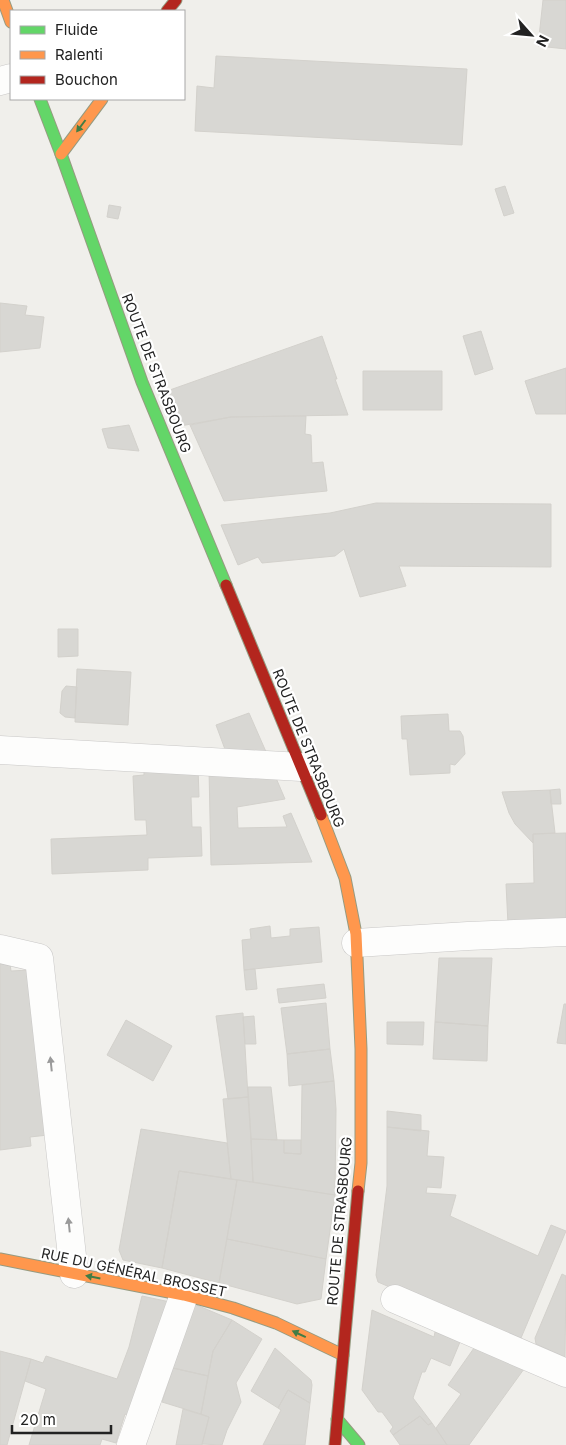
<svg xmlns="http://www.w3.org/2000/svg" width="566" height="1445" font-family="Inter,sans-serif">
  <rect width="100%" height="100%" fill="#f0efeb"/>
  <path fill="#d8d7d3" stroke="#d3d1cc" d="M 543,0 L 566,0 L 566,49 L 538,46 Z
    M 216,56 L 467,69 L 462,145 L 195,131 L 197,86 L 214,88 Z
    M 505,186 L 514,213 L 504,216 L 495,189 Z
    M 109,205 L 121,207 L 118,219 L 107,217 Z
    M 0,303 L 27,306 L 25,315 L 44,317 L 40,348 L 0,352 Z
    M 481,331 L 493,369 L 475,375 L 463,336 Z
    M 322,336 L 337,379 L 335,379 L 348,415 L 231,417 L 180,426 L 167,391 Z
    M 566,368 L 566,414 L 536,414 L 525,381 Z
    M 363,371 L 442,371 L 442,410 L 363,410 Z
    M 306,416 L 305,434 L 311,435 L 312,463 L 323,462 L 327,491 L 224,501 L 190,425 L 231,417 Z
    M 129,425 L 139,451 L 108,448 L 102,429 Z
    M 376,503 L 551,504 L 551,567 L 399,566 L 406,586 L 360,597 L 344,549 L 335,556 L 262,563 L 258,557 L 238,565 L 221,525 L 330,513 Z
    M 58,629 L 78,629 L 78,656 L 58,657 Z
    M 77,669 L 131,672 L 128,725 L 75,722 Z
    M 66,686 L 77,687 L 75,718 L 65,717 L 60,713 L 62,691 Z
    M 249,713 L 267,754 L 226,752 L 216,725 Z
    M 448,714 L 449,731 L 460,731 L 463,736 L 465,754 L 455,765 L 450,764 L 450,773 L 410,775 L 407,739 L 402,739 L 401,716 Z
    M 198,767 L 199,797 L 191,797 L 192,827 L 201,827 L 202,856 L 148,858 L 148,870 L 52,874 L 51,839 L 147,835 L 146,820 L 135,820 L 133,776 L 144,775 L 144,769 Z
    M 209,769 L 273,771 L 285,799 L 237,807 L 238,828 L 287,827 L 283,816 L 291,813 L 312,862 L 211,865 Z
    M 560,789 L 561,804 L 551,804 L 550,790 Z
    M 550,790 L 555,833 L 533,834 L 533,843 L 515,824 L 509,813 L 502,792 Z
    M 566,833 L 566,922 L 508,924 L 506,884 L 534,883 L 533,834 Z
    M 270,926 L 271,938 L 290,936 L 290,929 L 319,927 L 322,962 L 244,970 L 242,940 L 251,939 L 250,929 Z
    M 0,953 L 10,964 L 11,971 L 29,970 L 48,1135 L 30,1137 L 31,1146 L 0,1150 Z
    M 439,958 L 492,958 L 488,1026 L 435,1022 Z
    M 255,969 L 257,989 L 246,990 L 244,970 Z
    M 324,984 L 326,998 L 279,1003 L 277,989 Z
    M 326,1003 L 330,1049 L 287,1054 L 281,1008 Z
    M 564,1004 L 566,1004 L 566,1044 L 557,1043 Z
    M 243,1013 L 248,1097 L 228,1099 L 216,1016 Z
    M 254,1016 L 256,1044 L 245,1044 L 243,1017 Z
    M 126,1020 L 172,1046 L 153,1081 L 107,1055 Z
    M 387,1022 L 424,1022 L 423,1045 L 387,1044 Z
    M 435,1022 L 488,1026 L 487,1061 L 433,1059 Z
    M 330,1049 L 334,1081 L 289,1086 L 287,1054 Z
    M 334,1081 L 336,1109 L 335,1195 L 253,1182 L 251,1139 L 284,1140 L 284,1153 L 301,1154 L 302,1085 Z
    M 248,1087 L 271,1087 L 277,1140 L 251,1139 Z
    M 248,1097 L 251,1139 L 253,1182 L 231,1179 L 223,1099 Z
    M 387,1111 L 421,1115 L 421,1131 L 387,1127 Z
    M 387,1127 L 429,1131 L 427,1156 L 444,1157 L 441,1188 L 427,1187 L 426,1193 L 456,1195 L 450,1216 L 538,1256 L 551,1225 L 566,1231 L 521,1338 L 512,1340 L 378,1282 L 376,1275 L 387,1186 Z
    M 141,1129 L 227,1143 L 231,1179 L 179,1171 L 162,1268 L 123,1260 L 119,1250 Z
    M 284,1140 L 301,1140 L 301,1154 L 284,1153 Z
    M 179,1171 L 237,1180 L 219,1283 L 162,1268 Z
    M 237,1180 L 335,1195 L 326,1259 L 227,1239 Z
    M 227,1239 L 326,1259 L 321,1299 L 297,1304 L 219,1283 Z
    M 562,1274 L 566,1276 L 565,1357 L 536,1344 L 535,1338 Z
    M 142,1296 L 170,1302 L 131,1417 L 125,1414 L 116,1443 L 102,1439 L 100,1445 L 29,1445 L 46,1389 L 25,1381 L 31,1359 L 43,1363 L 46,1356 L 117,1379 L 129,1347 Z
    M 194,1304 L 232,1320 L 213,1351 L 208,1376 L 173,1368 Z
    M 372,1310 L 434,1337 L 435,1332 L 460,1342 L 450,1366 L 431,1358 L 425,1372 L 422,1372 L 413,1398 L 432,1423 L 428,1425 L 420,1416 L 393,1435 L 390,1431 L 393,1427 L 382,1412 L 378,1412 L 362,1390 Z
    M 232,1320 L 262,1339 L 236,1383 L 241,1402 L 227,1430 L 222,1445 L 202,1444 L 209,1417 L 201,1414 L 213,1351 Z
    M 275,1348 L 311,1380 L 312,1385 L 310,1403 L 288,1390 L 278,1408 L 251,1391 Z
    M 474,1348 L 524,1369 L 469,1445 L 447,1445 L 436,1428 L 461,1394 L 448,1385 Z
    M 0,1351 L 31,1359 L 7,1445 L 0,1445 Z
    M 173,1368 L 208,1376 L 201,1414 L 162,1402 Z
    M 288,1390 L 310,1403 L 305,1445 L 263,1445 L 281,1410 L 278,1408 Z
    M 183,1409 L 209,1417 L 202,1445 L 176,1445 Z
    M 420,1416 L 428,1425 L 432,1423 L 447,1445 L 400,1445 L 393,1435 Z"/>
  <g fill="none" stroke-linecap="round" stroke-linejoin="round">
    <g stroke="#c9c8c7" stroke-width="29">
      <path id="street" d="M 0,81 L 11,78
        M 0,750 L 301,767
        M 356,943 L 468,936 L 566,932
        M 0,949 L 39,958 L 74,1274
        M 395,1299 L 566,1373
        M 131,1445 L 184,1295"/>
    </g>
    <g stroke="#969b81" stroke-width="13">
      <path id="fast" d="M 40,99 L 61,154 L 142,382 L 226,585
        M 337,1419 L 359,1445"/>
    </g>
    <g stroke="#969b81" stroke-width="13">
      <path id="slow" d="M 3,0 L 11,22
        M 61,154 L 102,99
        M 321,815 L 345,878 L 356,934 L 361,1049 L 361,1163 L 358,1191
        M 0,1259 L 184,1295 L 233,1308 L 276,1323 L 343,1355"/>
    </g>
    <g stroke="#969b81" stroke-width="13">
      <path id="jam" d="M 167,11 L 176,0
        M 226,585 L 321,815
        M 335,1445 L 358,1191"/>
    </g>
    <use href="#street" stroke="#fdfdfc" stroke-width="28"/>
    <use href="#fast" stroke="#63d668" stroke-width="11"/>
    <use href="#slow" stroke="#ff974d" stroke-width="11"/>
    <use href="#jam" stroke="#b3261e" stroke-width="11"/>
  </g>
  <defs><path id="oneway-solid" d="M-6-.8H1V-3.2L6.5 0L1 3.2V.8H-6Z" transform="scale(1.25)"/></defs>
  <g fill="#427c45">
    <use href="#oneway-solid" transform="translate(81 126) rotate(127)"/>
    <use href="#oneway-solid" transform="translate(93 1277) rotate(-169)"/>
    <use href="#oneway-solid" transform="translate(299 1334) rotate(-155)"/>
  </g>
  <g fill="#9a9a9a">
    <use href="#oneway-solid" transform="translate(51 1064) rotate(-96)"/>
    <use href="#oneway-solid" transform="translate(69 1225) rotate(-96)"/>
  </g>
  <g text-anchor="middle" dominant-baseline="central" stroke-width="4.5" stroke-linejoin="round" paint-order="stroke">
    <g font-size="14" fill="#222" stroke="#fff">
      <text transform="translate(157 373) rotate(69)">ROUTE DE STRASBOURG</text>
      <text transform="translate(309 748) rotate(68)">ROUTE DE STRASBOURG</text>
      <text transform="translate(339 1221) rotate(-85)">ROUTE DE STRASBOURG</text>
      <text transform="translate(134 1272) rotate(12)">RUE DU GÉNÉRAL BROSSET</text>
    </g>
  </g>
  <rect x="10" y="10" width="175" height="90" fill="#ffffff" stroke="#a7a7a7"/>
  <rect x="20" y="26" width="25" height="8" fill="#63d668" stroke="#a7a7a7"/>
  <text x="55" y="35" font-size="15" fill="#222222">Fluide</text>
  <rect x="20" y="51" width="25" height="8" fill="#ff974d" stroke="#a7a7a7"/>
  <text x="55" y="60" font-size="15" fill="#222222">Ralenti</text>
  <rect x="20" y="76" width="25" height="8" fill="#b3261e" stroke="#a7a7a7"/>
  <text x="55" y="85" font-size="15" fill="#222222">Bouchon</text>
  <g transform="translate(531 35) rotate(117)" stroke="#ffffff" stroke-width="4" paint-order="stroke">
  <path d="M0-4L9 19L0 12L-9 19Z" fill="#222222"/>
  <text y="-8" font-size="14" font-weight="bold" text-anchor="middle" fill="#222222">N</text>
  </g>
  <path d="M12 1425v8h99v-8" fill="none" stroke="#222222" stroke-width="2.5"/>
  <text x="20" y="1425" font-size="15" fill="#222222" stroke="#ffffff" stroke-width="4" paint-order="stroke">20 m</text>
</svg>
